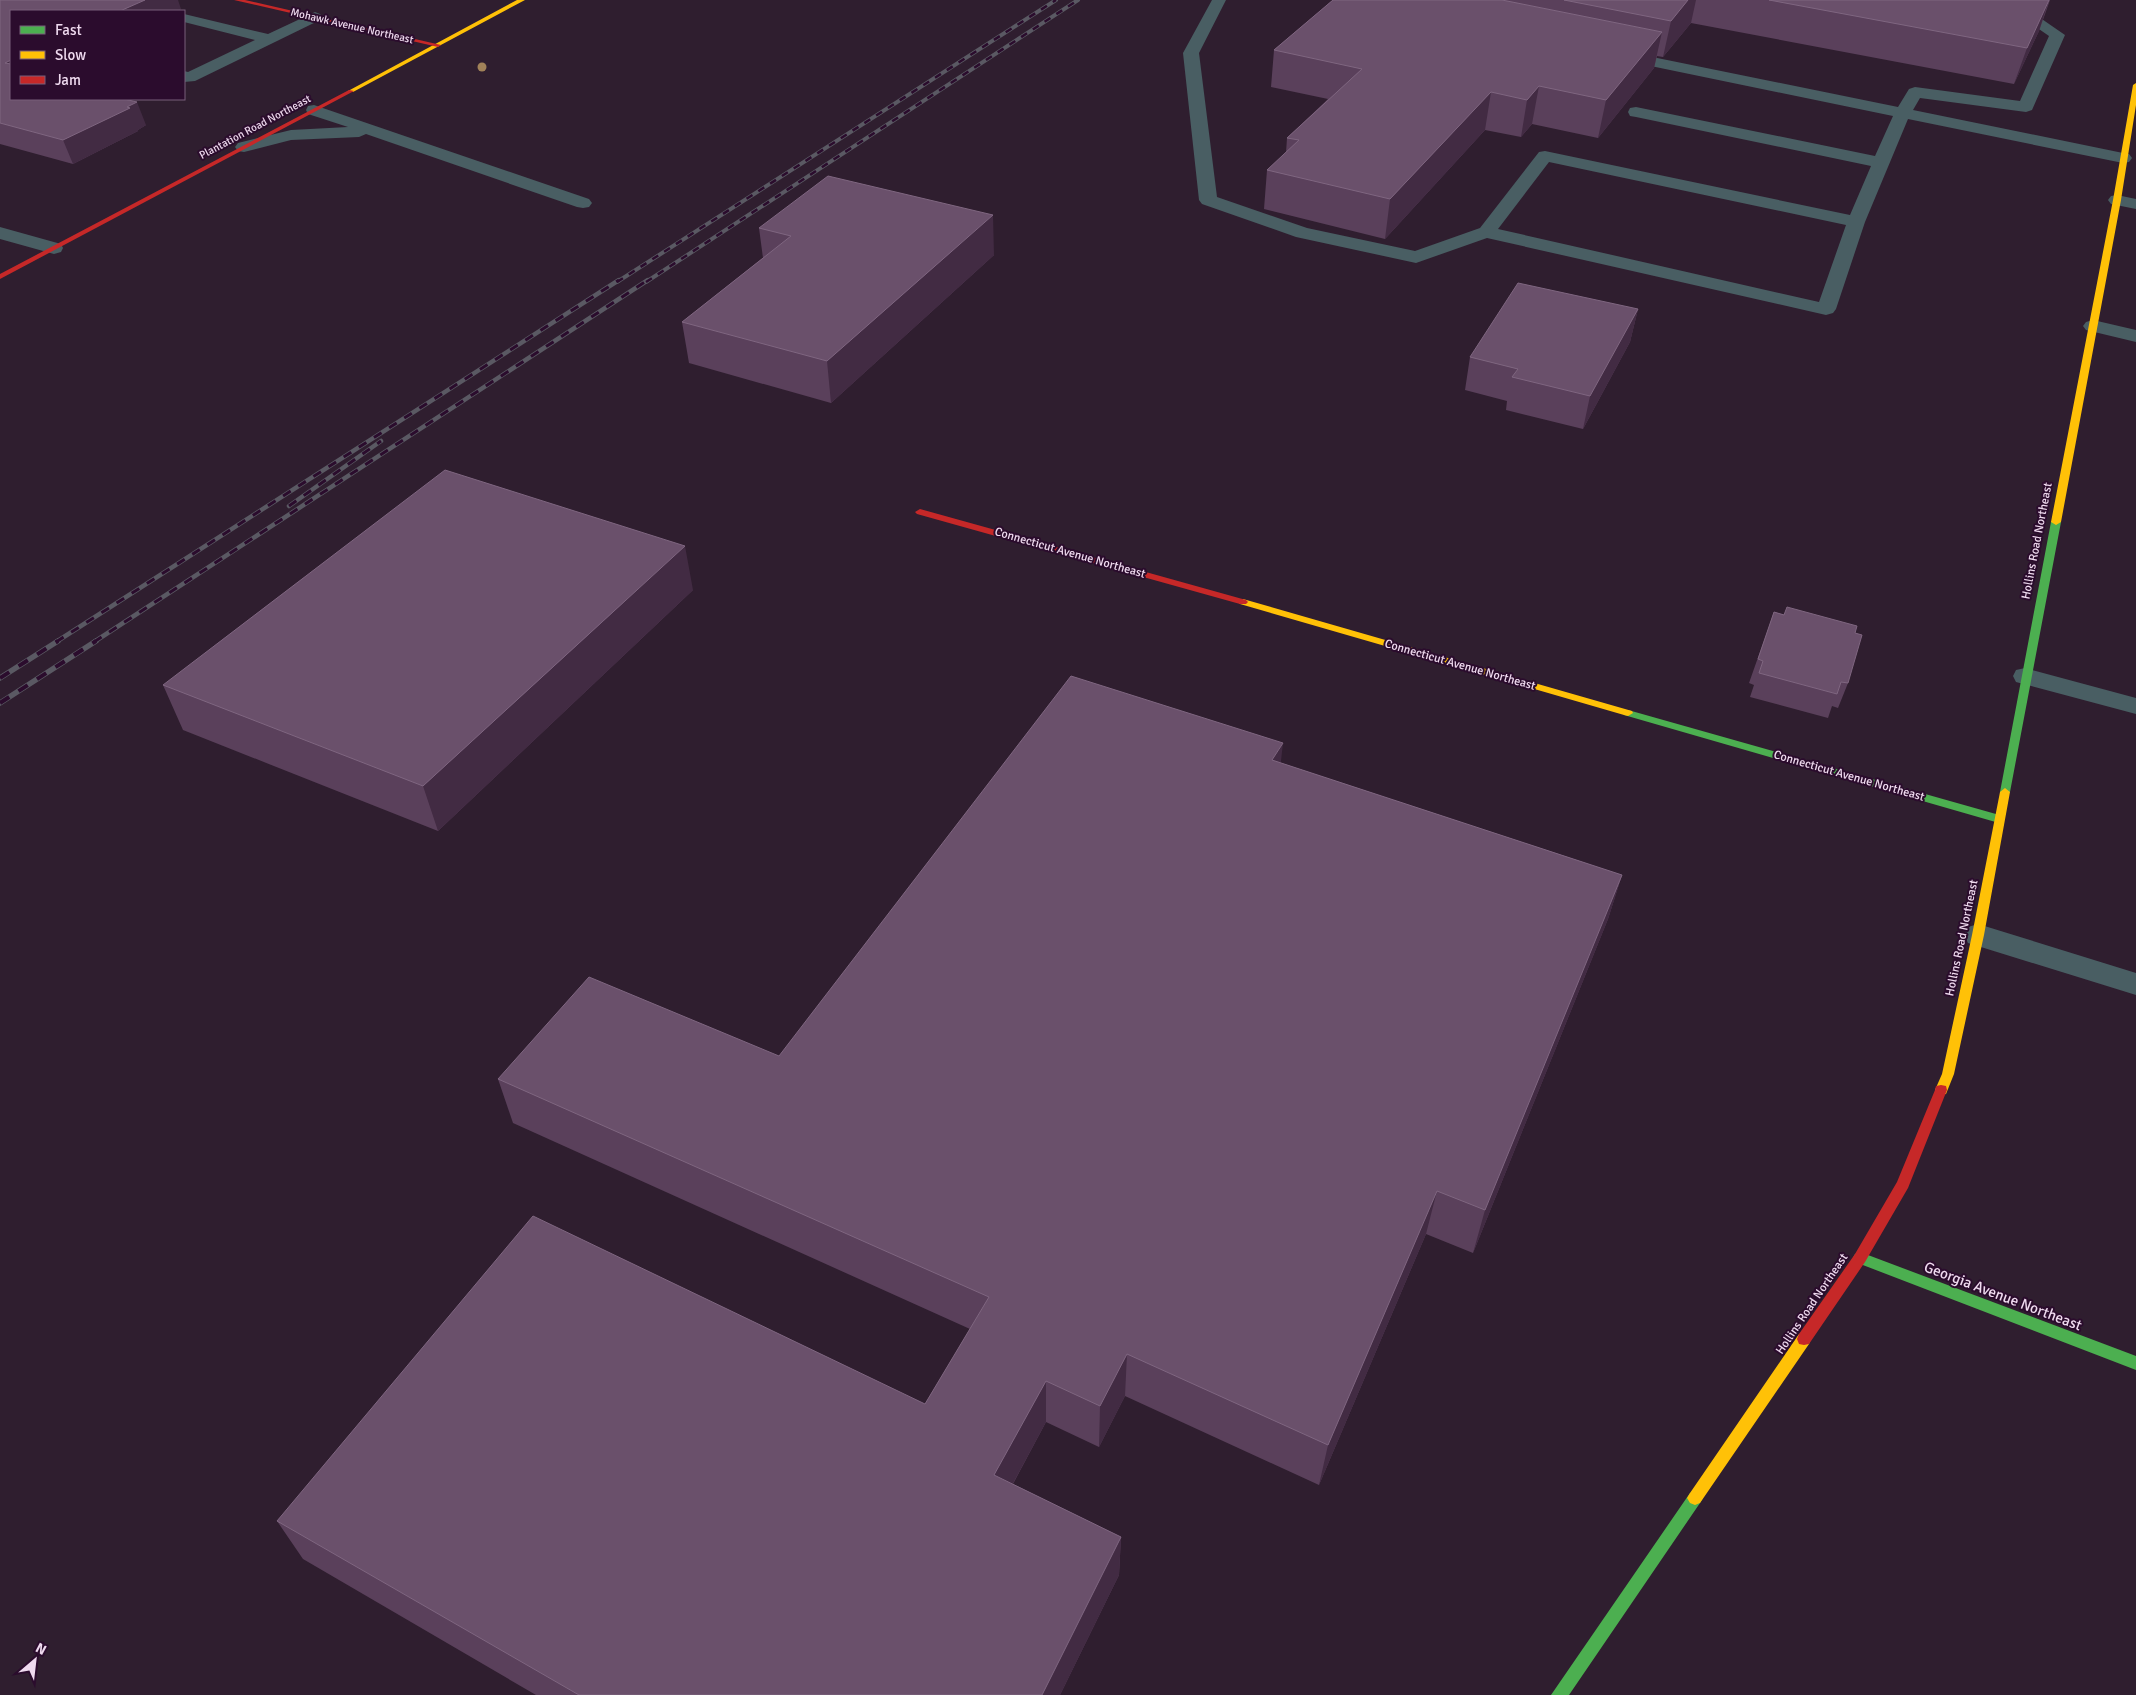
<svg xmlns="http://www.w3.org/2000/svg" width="2136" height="1695" font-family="Signika,sans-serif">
  <rect width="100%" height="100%" fill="#2f1e2f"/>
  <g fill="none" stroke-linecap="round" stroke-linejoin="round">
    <path fill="#495e63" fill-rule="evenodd" d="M 1212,0 L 1226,0 L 1199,53 L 1217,197 L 1307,228 L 1415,251 L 1480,228 L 1539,152 L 1545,151 L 1850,215 L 1871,166 L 1636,117 L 1630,116 L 1628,112 L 1630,108 L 1636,107 L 1875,156 L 1893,116 L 1612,58 L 1610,55 L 1612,52 L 1618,50 L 1898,107 L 1909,89 L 1915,87 L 2020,101 L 2049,36 L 2014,12 L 2020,0 L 2034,0 L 2030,11 L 2065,35 L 2032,110 L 2026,112 L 1920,98 L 1913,110 L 2123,153 L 2129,154 L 2132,158 L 2129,162 L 2123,163 L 1908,119 L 1865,222 L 1836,309 L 1833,313 L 1826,315 L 1487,238 L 1416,263 L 1296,237 L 1202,204 L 1199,200 L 1183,53 ZM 1549,162 L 1846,225 L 1819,302 L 1498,229 Z
      M 315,12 L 320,14 L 323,17 L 320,20 L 195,81 L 184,82 L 184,71 L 188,72 L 255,40 L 184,22 L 184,14 L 268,34 Z
      M 314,105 L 589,199 L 592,203 L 589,207 L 583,208 L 577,207 L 366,134 L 359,137 L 291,140 L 244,152 L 238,151 L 235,147 L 238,143 L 291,130 L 348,127 L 308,114 L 306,110 L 308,106 Z
      M 2117,195 L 2136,199 L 2136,209 L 2111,204 L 2108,200 L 2111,196 Z
      M 1978,924 L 2136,973 L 2136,995 L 1968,943 L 1964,935 L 1968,927 Z"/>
    <path fill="#495e63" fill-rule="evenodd" d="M 0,227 L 61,244 L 63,248 L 61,252 L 54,254 L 0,239 Z
      M 2093,320 L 2136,330 L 2136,342 L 2086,330 L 2083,326 L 2086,322 Z
      M 2025,668 L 2136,698 L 2136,714 L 2016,682 L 2013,676 L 2016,670 Z"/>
    <path fill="#4caf50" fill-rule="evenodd" d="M 2056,519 L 2061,522 L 2010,792 L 2005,796 L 2000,792 L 2051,522 Z
      M 1628,710 L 2003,816 L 2005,819 L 1999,823 L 1624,715 L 1623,713 Z
      M 1860,1252 L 2136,1356 L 2136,1370 L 1855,1262 L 1853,1258 L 1855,1254 Z
      M 1695,1491 L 1700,1493 L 1703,1498 L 1700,1503 L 1569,1695 L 1551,1695 L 1690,1493 Z"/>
    <path fill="#ffc107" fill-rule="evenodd" d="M 517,0 L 525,0 L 353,92 L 348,91 Z
      M 2136,83 L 2136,105 L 2121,200 L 2061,522 L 2056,525 L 2051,522 L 2113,200 L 2133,85 Z
      M 1243,599 L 1632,711 L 1633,713 L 1628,716 L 1624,715 L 1240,604 L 1238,602 Z
      M 2005,788 L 2010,792 L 1984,935 L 1954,1074 L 1946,1094 L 1941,1095 L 1936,1094 L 1935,1090 L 1942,1074 L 1972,935 L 2000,792 Z
      M 1804,1333 L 1809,1334 L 1811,1339 L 1809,1344 L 1700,1503 L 1695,1505 L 1690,1503 L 1687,1498 L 1690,1493 L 1799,1334 Z"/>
    <path fill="#c62828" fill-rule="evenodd" d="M 234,0 L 245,0 L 441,45 L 438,47 Z
      M 349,90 L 354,91 L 0,279 L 0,274 Z
      M 920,509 L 1246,600 L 1248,602 L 1246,604 L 1240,604 L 917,514 L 915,512 Z
      M 1941,1085 L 1946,1086 L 1947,1090 L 1908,1188 L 1865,1262 L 1809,1344 L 1804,1345 L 1799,1344 L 1797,1339 L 1799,1334 L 1855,1254 L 1897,1182 L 1935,1090 L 1936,1086 Z"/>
    <g stroke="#5a5963" stroke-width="4">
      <path id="rail-far2" d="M 617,282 L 1056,0
        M 646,282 L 1078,0"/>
    </g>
    <g stroke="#5a5963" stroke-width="4.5">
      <path id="rail-far1" d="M 289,506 L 381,441
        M 56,642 L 619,280
        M 94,642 L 648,280"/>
    </g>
    <g stroke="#5a5963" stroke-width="5.5">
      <path id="rail" d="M 0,678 L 58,641
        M 0,703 L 96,641"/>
    </g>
    <use href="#rail-far2" stroke="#2b0c2d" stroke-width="2.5" stroke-dasharray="7" stroke-linecap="butt"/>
    <use href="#rail-far1" stroke="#2b0c2d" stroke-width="3" stroke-dasharray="9" stroke-linecap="butt"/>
    <use href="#rail" stroke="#2b0c2d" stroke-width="4" stroke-dasharray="11" stroke-linecap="butt"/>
  </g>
  <circle fill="#a18259" cx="482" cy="67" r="4.5"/>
  <path fill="#5a405b" d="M 0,0 L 181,9 L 176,11 L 11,11 L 11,99 L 146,125 L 138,130 L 138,131 L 73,164 L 0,144 Z
    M 1333,0 L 2050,0 L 2039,31 L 2014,84 L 1691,23 L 1663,57 L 1657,56 L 1654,68 L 1598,138 L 1532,124 L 1521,137 L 1485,130 L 1385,239 L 1264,209 L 1267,170 L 1286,153 L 1287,138 L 1328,99 L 1271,87 L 1274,50 Z
    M 759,228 L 994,255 L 831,403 L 689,363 L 682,322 L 763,258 Z
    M 1638,309 L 1630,342 L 1583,429 L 1506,410 L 1507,401 L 1465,390 L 1470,357 Z
    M 693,590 L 438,831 L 183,730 L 163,685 Z
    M 1774,612 L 1855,633 L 1848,683 L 1838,708 L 1832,706 L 1828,718 L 1750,697 L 1754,685 L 1749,683 Z
    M 1281,763 L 1622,875 L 1608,919 L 1473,1253 L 1426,1234 L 1319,1485 L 1125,1396 L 1099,1447 L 1046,1422 L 1013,1484 L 1121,1537 L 1119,1575 L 1060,1695 L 536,1695 L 303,1559 L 277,1521 L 925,1404 L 970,1329 L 513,1123 L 498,1079 L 779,1056 Z"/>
  <path fill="#422b43" d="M 145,0 L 178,0 L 181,9 L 176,11 L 120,11 Z
    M 1688,0 L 1696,0 L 1691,23 L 1663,57 L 1671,21 Z
    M 2049,0 L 2039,31 L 2014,84 L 2027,48 Z
    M 1662,32 L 1654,68 L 1598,138 L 1606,100 Z
    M 11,60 L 11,78 L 5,63 Z
    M 1539,86 L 1532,124 L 1521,137 L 1527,100 Z
    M 1491,92 L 1485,130 L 1385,239 L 1390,199 Z
    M 137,102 L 146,125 L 138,130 L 138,131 L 73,164 L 63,140 Z
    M 993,215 L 994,255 L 831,403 L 827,361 Z
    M 1638,309 L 1630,342 L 1583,429 L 1590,396 Z
    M 685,546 L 693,590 L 438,831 L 423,786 Z
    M 1283,743 L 1278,788 L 1272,760 Z
    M 1622,875 L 1608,919 L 1473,1253 L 1485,1210 Z
    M 1437,1191 L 1426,1234 L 1319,1485 L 1328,1445 Z
    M 1127,1354 L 1125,1396 L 1099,1447 L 1100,1406 Z
    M 1046,1381 L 1046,1422 L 996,1515 L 994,1475 Z
    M 1121,1537 L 1119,1575 L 1060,1695 L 1042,1695 Z"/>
  <path fill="#6a506b" stroke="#7f6680" d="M 0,0 L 145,0 L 120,11 L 11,11 L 11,60 L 5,63 L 11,64 L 11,99 L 124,99 L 137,102 L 127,107 L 130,108 L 63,140 L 0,123 Z
    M 1333,0 L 1502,0 L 1662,32 L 1606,100 L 1539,86 L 1527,100 L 1491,92 L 1390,199 L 1267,170 L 1299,140 L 1287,138 L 1362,69 L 1274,50 Z
    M 1564,0 L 1688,0 L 1671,21 Z
    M 1769,0 L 2049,0 L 2027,48 Z
    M 828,176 L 993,215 L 827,361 L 682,322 L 791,236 L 759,228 Z
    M 1518,283 L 1638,309 L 1590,396 L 1512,377 L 1518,369 L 1470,357 Z
    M 445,470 L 685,546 L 423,786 L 163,685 Z
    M 1787,607 L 1857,626 L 1855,633 L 1862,635 L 1848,683 L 1841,682 L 1837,694 L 1759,673 L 1763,661 L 1758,659 L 1774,612 L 1784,615 Z
    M 1071,676 L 1283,743 L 1272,760 L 1622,875 L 1485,1210 L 1437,1191 L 1328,1445 L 1127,1354 L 1100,1406 L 1046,1381 L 994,1475 L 1121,1537 L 1042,1695 L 579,1695 L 277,1521 L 533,1216 L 925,1404 L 989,1297 L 498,1079 L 589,977 L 779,1056 Z"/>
  <g text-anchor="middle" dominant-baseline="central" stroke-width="4" stroke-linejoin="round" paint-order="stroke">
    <g font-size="11" fill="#efdaef" stroke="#2b0c2d">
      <text transform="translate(352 26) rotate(13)">Mohawk Avenue Northeast</text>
      <text transform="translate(255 127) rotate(-28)">Plantation Road Northeast</text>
    </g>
    <g font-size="12" fill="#efdaef" stroke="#2b0c2d">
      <text transform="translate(2037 541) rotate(-79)">Hollins Road Northeast</text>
      <text transform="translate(1070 553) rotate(16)">Connecticut Avenue Northeast</text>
      <text transform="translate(1460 665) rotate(16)">Connecticut Avenue Northeast</text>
      <text transform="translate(1849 776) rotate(16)">Connecticut Avenue Northeast</text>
      <text transform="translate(1962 938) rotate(-78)">Hollins Road Northeast</text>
      <text transform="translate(1812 1304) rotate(-56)">Hollins Road Northeast</text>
    </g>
    <g font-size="15" fill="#efdaef" stroke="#2b0c2d">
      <text transform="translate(2003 1296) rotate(21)">Georgia Avenue Northeast</text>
    </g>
  </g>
  <rect x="10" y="10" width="175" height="90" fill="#2b0c2d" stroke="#795e7b"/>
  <rect x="20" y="26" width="25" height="8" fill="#4caf50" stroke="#795e7b"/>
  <text x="55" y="35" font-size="15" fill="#efdaef">Fast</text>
  <rect x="20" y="51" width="25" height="8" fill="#ffc107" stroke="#795e7b"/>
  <text x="55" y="60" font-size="15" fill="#efdaef">Slow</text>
  <rect x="20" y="76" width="25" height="8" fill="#c62828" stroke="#795e7b"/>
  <text x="55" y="85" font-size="15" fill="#efdaef">Jam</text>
  <g transform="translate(35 1660) rotate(28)" stroke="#2b0c2d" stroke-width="4" paint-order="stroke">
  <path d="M0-4L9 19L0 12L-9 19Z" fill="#efdaef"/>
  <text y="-8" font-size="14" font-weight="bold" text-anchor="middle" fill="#efdaef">N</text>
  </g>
</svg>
